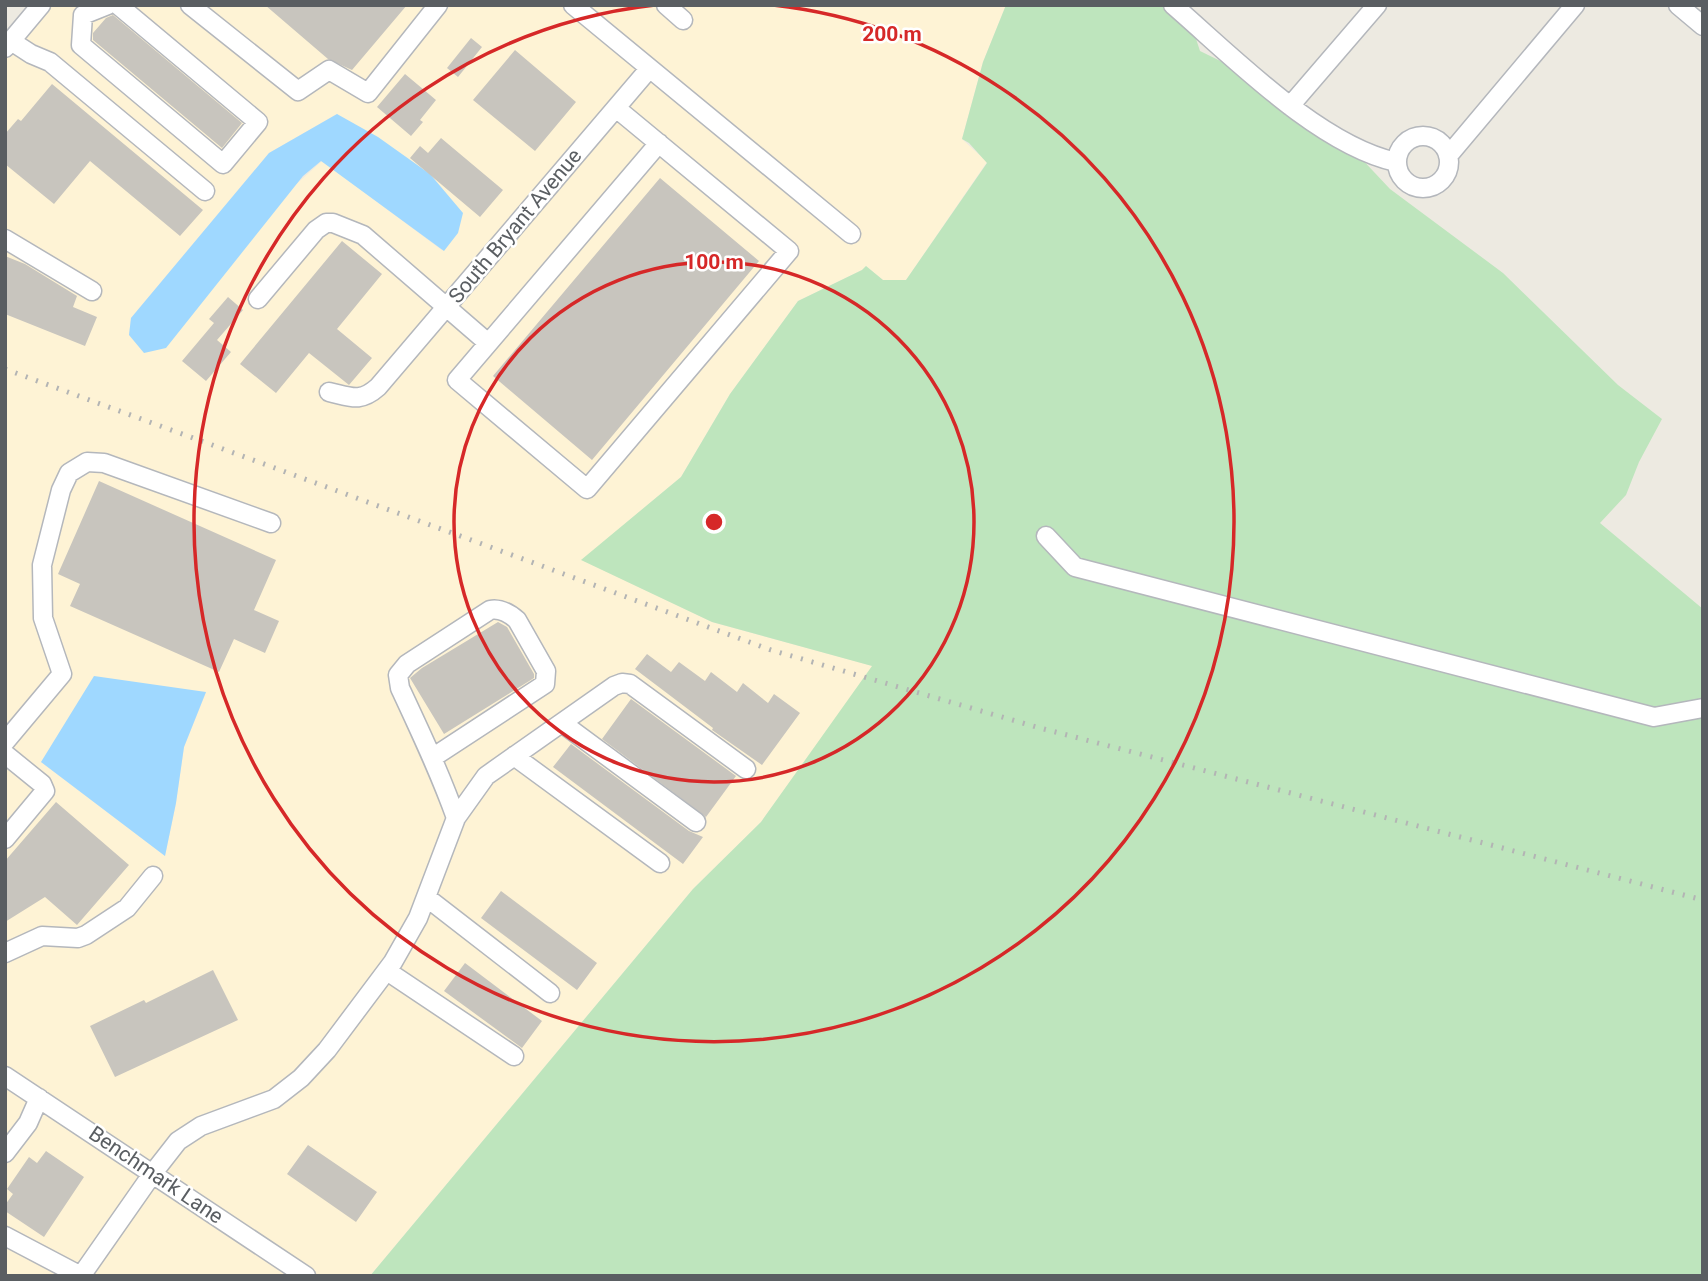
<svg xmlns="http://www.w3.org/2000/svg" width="1708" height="1281" font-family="Roboto,sans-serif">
  <rect width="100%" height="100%" fill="#edeae1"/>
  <path fill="#fef3d5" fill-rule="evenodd" d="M 33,5 L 1006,5 L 983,62 L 962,139 L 987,162 L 906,280 L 883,280 L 866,266 L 862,270 L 798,301 L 730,394 L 681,477 L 582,560 L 712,622 L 873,666 L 761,822 L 693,889 L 370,1276 L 5,1276 L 5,37 ZM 337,114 L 443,251 L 322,161 L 129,335 L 131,318 L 269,153 ZM 206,692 L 184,747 L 176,803 L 165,856 L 41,762 Z"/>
  <path fill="#bee5bd" d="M 1006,5 L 1185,5 L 1200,51 L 1288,94 L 1326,121 L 1390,189 L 1503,273 L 1618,385 L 1662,419 L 1639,462 L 1626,495 L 1600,523 L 1703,609 L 1703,1276 L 370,1276 L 693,889 L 761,822 L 872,666 L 712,622 L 581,560 L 681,477 L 730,394 L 798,301 L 862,270 L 866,266 L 883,280 L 906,280 L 987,163 L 969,143 L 962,139 L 983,62 Z"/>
  <path fill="#9fd8ff" d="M 337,114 L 378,137 L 430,174 L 463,213 L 458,233 L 444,251 L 321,161 L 303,176 L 166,348 L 144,353 L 129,335 L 131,318 L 269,153 Z
    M 94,676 L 206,692 L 184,747 L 176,803 L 165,856 L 41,762 Z"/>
  <path fill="#c8c5be" d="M 265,5 L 407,5 L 352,70 L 328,59 Z
    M 113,15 L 242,123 L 222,148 L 93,40 L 93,33 L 106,18 Z
    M 471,38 L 482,47 L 458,77 L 447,68 Z
    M 515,50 L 576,102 L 535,151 L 473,100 Z
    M 405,74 L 436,100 L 420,120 L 423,122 L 411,136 L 377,107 Z
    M 52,84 L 203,210 L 180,236 L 90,161 L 54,204 L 5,164 L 5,134 L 18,119 L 21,121 Z
    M 441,138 L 503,190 L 480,217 L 410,158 L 420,146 L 428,153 Z
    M 660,178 L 759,261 L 592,460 L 493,376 Z
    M 342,241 L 382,274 L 337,329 L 372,358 L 349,385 L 309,353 L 276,393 L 240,364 Z
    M 5,256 L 25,264 L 77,296 L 73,307 L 97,317 L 85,346 L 5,314 Z
    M 228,297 L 243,310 L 217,340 L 231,352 L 206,381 L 182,361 L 214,323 L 209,319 Z
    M 99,481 L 276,560 L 254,610 L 279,621 L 265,653 L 234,639 L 219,672 L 70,606 L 80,584 L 58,574 Z
    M 498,622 L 507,627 L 534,674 L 534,678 L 444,734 L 410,678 L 422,668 Z
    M 647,654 L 671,672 L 679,662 L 705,681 L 711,672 L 737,692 L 743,683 L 768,703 L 774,694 L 800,713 L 762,765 L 712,730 L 713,728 L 635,669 Z
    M 631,699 L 736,776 L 706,817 L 602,739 Z
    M 571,744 L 689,831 L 703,837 L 683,864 L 553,767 Z
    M 56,802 L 129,865 L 77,925 L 45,897 L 5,922 L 5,861 Z
    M 501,891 L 597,963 L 577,990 L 481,918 Z
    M 465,963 L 542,1021 L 522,1048 L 444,991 Z
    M 213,970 L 238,1020 L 115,1077 L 90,1026 L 144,1000 L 146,1003 Z
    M 308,1145 L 377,1192 L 356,1222 L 287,1174 Z
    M 46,1151 L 84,1177 L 44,1237 L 5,1211 L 5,1205 L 13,1194 L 7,1189 L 29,1157 L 37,1163 Z"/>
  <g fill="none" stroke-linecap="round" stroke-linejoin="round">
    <g stroke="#b4b7bc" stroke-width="21">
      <path id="minor" d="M 190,5 L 298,91 L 329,70 L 368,93 L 438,5
        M 573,5 L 851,234
        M 666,5 L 683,20
        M 1173,5 C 1233,57 1319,145 1396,162
        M 1678,5 L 1703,26
        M 83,15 L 81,45 L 223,164 L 258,122 L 118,5
        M 83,15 L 108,5
        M 11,41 L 31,54 L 50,62 L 205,191
        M 5,48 L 41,5
        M 1290,106 L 1377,5
        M 616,108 L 789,251 L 587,489 L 457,380 L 659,143
        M1397 162a26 26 0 1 1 52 0a26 26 0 1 1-52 0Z
        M 1448,156 L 1575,5
        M 5,239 L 92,291
        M 258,299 L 316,230 L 326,223 L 333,223 L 363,235 L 488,343
        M 329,392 C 351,397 360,403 378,387 L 649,69
        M 1046,536 L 1075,567 L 1654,717 L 1703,708
        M 562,723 L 696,822
        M 5,742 L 62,674 L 43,618 L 42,565 L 61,490 L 69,473 L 87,462 L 104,463 L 271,523
        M 5,754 L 42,784 L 45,791 L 5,839
        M 514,756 L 660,863
        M 432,758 L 545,684 L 546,671 L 517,620 C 509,613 500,608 490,610 L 407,664 L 398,675 L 400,688 C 420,731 440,773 456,818
        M 426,897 L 550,993
        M 5,953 L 42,936 L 78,938 L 86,935 L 127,908 L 153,876
        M 387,971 L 514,1056
        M 5,1076 L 306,1276
        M 5,1153 L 28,1123 L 39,1098
        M 5,1236 L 81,1276 L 153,1173 L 178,1141 L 201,1126 L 274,1099 L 301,1078 L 327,1050 L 393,962 L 418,918 L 456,818 L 486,776 L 614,686 L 622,683 L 630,684 L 746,769"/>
    </g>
    <use href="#minor" stroke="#fff" stroke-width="18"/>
    <path stroke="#b3b4b4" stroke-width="5" stroke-dasharray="2 9" stroke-linecap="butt" d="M 5,369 L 771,650 L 1040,728 L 1703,900"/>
  </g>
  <g fill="none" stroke="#d62828" stroke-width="3.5">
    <circle cx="714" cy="522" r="260"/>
    <path d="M773 5A520 520 0 1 1 655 5"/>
  </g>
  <g text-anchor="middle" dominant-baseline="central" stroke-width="5" stroke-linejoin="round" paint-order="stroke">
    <g font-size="21" fill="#5a5e62" stroke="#fff">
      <text transform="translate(515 226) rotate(-50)">South Bryant Avenue</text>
      <text transform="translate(156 1175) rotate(34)">Benchmark Lane</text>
    </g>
  </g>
  <circle cx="714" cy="522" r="10" fill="#d62828" stroke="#fff" stroke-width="3.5"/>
  <g font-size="21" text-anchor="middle" font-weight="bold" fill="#d62828" stroke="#fff" stroke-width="5" stroke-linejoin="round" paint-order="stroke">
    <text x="892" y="41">200 m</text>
    <text x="714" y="269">100 m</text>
  </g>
  <rect width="1708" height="1281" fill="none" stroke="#5a5e62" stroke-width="14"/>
</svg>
